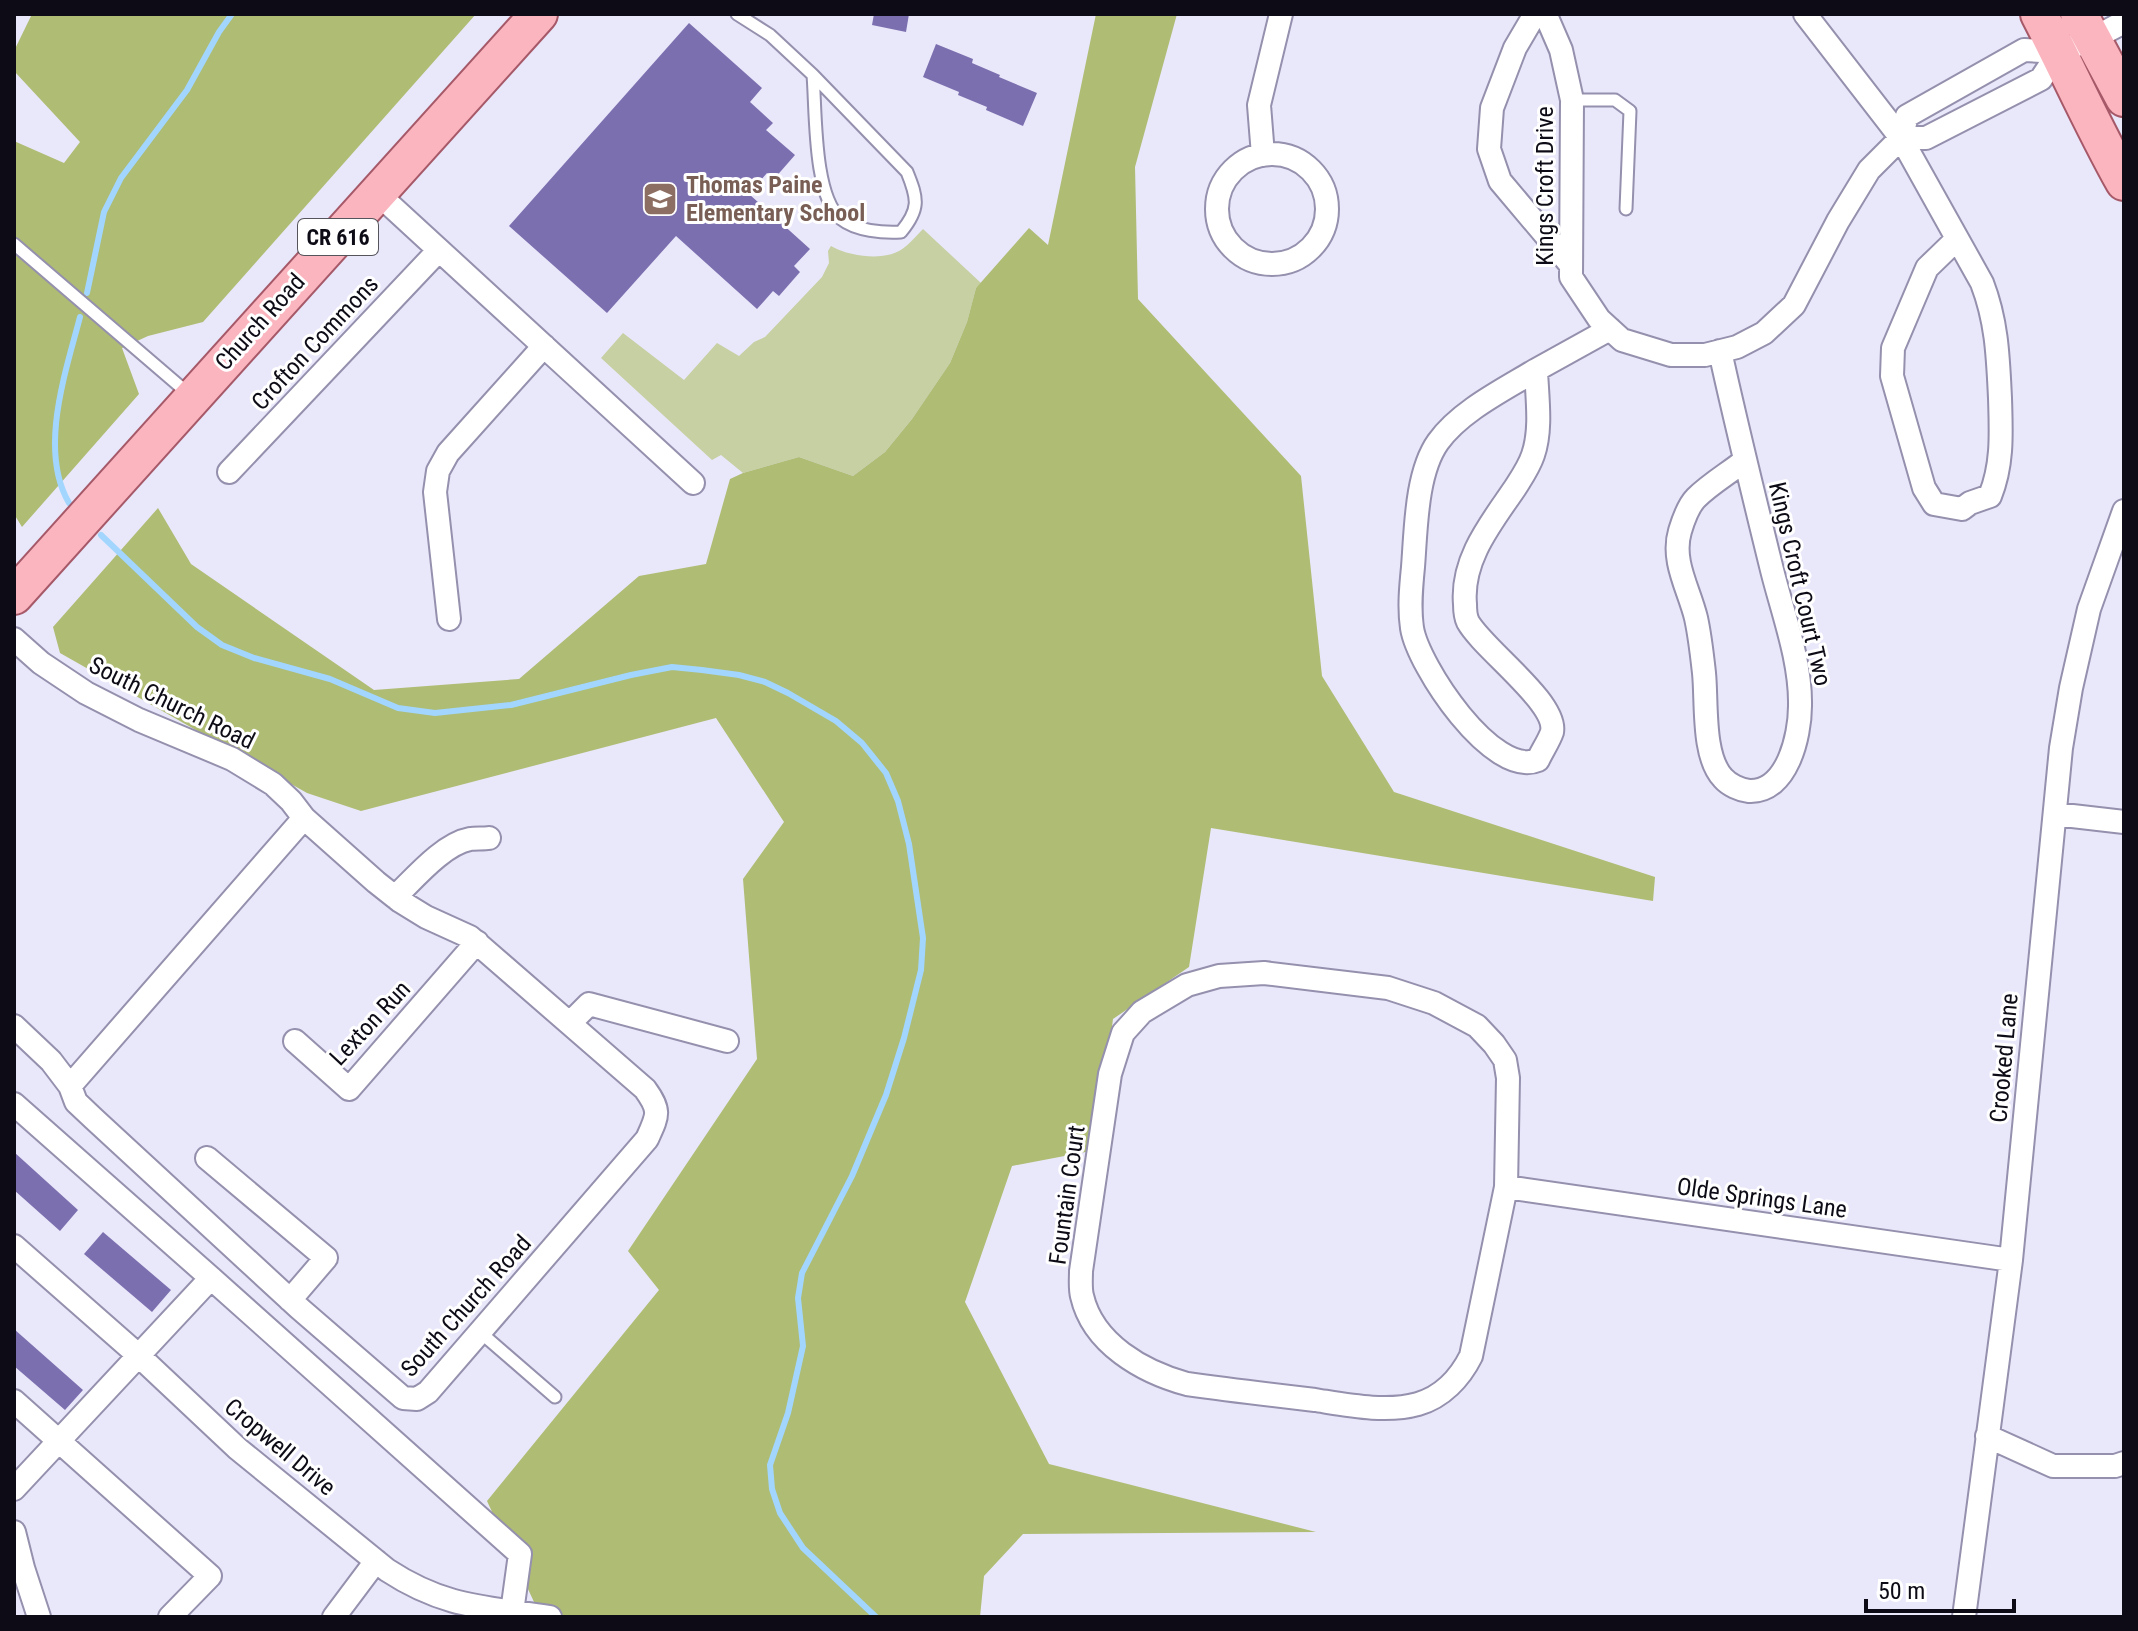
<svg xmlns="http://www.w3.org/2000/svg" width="2138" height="1631" font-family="'Roboto Condensed',sans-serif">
  <rect width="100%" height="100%" fill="#e9e7fa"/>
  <path fill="#c6d0a2" d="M 923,229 L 981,283 L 976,288 L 967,322 L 950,363 L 912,419 L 885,452 L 853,476 L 799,457 L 743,473 L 721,455 L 712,460 L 601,358 L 623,333 L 684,380 L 717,343 L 739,356 L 754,342 L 765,337 L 822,277 L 829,263 L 828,251 L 831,246 C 848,256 881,261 899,251 C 908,246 916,236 923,229 Z"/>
  <path fill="#afbc73" d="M 32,14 L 476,14 L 203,322 L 148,336 L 122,348 L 139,394 L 22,527 L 14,514 L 14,141 L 64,163 L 80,142 L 14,71 L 14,51 Z
    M 1096,14 L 1177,14 L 1135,167 L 1138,299 L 1301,476 L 1322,676 L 1394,792 L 1655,877 L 1653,901 L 1211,828 L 1189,967 L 1113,1019 L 1096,1150 L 1012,1166 L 965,1302 L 1049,1464 L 1316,1532 L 1023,1534 L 984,1576 L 980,1617 L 541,1617 L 487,1501 L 659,1290 L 628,1251 L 757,1059 L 743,879 L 784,822 L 716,718 L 361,811 L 307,793 L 60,653 L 53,627 L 158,508 L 191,564 L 374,690 L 519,679 L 639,576 L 706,564 L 730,479 L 743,473 L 799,457 L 853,476 L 885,452 L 912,419 L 950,363 L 967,322 L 976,288 L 1029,228 L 1048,245 Z"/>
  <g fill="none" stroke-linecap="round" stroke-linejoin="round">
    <path stroke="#a2d6fe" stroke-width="6" d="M 87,293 L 104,212 L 121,178 L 187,90 L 219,32 L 232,14
      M 69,503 C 38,450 66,371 80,317
      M 101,535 L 197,627 L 222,645 L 254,658 L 330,679 L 398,708 L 435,713 L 511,705 L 631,675 L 672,667 L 702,670 L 739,675 L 765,682 L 788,693 L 836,721 L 862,743 L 886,773 L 898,801 L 909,844 L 923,938 L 921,970 L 904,1038 L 886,1095 L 852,1176 L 802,1273 L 798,1298 L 803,1346 L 788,1413 L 770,1465 L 772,1489 L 780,1513 L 803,1548 L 876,1617"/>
  </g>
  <path fill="#7c6faf" d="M 874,14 L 909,14 L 906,32 L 872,25 Z
    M 689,23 L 762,88 L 750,102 L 773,123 L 766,130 L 795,155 L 774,179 L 767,173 L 749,194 L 810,249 L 794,266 L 800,272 L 779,296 L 773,291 L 757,309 L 676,236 L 607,313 L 509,226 Z
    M 936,44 L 973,59 L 972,63 L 1000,75 L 999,77 L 1037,93 L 1023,126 L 986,110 L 987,107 L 958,95 L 959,92 L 923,77 Z
    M 14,1152 L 78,1210 L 60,1231 L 14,1190 Z
    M 103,1232 L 171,1290 L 152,1312 L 84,1254 Z
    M 14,1329 L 83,1390 L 65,1410 L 14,1366 Z"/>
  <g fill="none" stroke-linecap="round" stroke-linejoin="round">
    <g stroke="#9490ad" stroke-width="15">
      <path id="lane" d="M 737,14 L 770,35 L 813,75
        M 813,75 L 907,172 C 918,199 920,209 901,232 C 883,233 856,231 841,219 C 813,196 816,110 813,75 Z
        M 1572,100 L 1615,100 L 1630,111 L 1626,209
        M 14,244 L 190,395
        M 480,1332 L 555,1397"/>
    </g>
    <g stroke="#9490ad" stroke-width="26">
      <path id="street" d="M 1535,14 L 1515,48 L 1492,108 L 1489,149 L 1500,181 L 1570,264
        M 1544,14 L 1548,20 L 1561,50 L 1572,100 L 1571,277 L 1599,319 L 1622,340 L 1671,355 L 1705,355 L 1737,347 L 1764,333 L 1794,305 L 1838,221 L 1869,170 L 1901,138 L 1907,116 L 2024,50 L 2059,52 L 2092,39 L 2124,22
        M 1805,14 L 1901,138 L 1982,283 C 1997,322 1998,357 2000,398 C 2001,432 2003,464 1990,496 L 1970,503 L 1962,509 L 1934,504 L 1924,488 L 1892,376 L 1893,348 L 1927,268 L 1957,239
        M 1901,138 L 1926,138 L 2041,79 L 2059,52
        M1217 209a55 55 0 1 1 110 0a55 55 0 1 1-110 0Z
        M 1263,155 L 1259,105 L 1281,14
        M 377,193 L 693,483
        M 1720,351 C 1736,424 1754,497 1772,570 C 1783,614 1801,661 1800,706 C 1800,736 1787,793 1749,791 C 1740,790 1729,785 1723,778 C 1702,756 1707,702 1704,673 C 1702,655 1700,636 1696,618 C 1689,589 1671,561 1680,531 C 1683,521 1689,505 1696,498 C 1710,484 1729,473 1744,461
        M 1536,370 C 1505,389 1460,411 1438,442 C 1416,473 1416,529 1413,567 C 1411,587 1409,608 1412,628 C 1418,666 1493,779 1538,760 C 1542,751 1549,741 1552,732 C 1558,703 1483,649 1468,622 C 1465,616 1465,610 1465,604 C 1461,559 1492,522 1515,488 C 1522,477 1529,467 1533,455 C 1542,429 1537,397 1536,370 L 1610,329
        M 229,472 L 439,250
        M 449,619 L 435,492 L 438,471 L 448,453 L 544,346
        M 14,639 L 41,663 L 86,693 L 139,720 L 232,759 L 273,784 L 291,801 L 304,818 L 376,882 L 400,901 L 426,917 L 470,937 L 645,1089 C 661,1111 658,1115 647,1139 L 428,1392 L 417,1399 L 403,1398 L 299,1308 L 94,1119 L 76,1102 L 70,1086 L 304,818
        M 2055,814 L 2124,822
        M 395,897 C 414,879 443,844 470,839 C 476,838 483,839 489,838
        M 1264,973 L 1388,988 L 1434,1003 L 1477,1026 L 1494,1044 L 1505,1060 L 1508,1078 L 1506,1187 L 1471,1356 C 1460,1378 1442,1397 1418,1404 C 1386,1413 1347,1405 1315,1400 C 1272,1395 1230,1390 1187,1384 C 1143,1372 1093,1344 1082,1296 C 1080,1288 1081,1279 1081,1271 L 1110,1074 L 1123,1033 L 1142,1012 L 1187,985 L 1219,976 Z
        M 570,1023 L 589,1004 L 727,1041
        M 14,1026 L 51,1061 L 70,1086
        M 295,1041 L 349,1089 L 477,942
        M 14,1104 L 211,1278
        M 207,1158 L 326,1258 L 290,1300
        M 1506,1187 L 2011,1260
        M 14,1246 L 138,1355 L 238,1449 L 387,1570 C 445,1608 485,1607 550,1617
        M 14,1401 L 210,1576 L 170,1617
        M 1987,1436 L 2053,1466 L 2115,1466 L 2124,1463
        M 14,1489 L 211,1278 L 520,1554 L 512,1612
        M 14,1532 L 23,1568 L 14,1570
        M 23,1568 L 39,1617
        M 334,1617 L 376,1561
        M 1964,1617 L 2011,1260 L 2061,748 L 2071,688 L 2089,609 L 2124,511"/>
    </g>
    <g stroke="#a65968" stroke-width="40">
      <path id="primary" d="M 2039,14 C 2068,70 2093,127 2124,182
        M 2079,14 L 2124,98
        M 14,596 L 539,14"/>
    </g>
    <use href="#lane" stroke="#fff" stroke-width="11"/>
    <use href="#street" stroke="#fff" stroke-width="22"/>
    <use href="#primary" stroke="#fbb5bf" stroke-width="36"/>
  </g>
  <defs>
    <g id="school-square" transform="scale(1.8)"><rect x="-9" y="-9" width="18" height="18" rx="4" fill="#8d6e63" stroke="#fff"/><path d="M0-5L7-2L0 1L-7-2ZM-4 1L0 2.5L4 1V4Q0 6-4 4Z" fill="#fff"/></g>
  </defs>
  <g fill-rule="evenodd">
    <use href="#school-square" x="660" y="199"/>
  </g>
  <g text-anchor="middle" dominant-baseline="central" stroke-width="6" stroke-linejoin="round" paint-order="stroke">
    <rect fill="#fff" stroke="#56545b" stroke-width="2" x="298" y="219" width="80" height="36" rx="6"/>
    <g font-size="22" font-weight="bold" fill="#0d0b15">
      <text x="338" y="237">CR 616</text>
    </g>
    <g font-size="24" font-weight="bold" fill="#785e54" stroke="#fff" text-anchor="start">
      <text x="686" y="185">Thomas Paine<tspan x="686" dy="28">Elementary School</tspan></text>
    </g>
    <g font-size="24" fill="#0d0b15" stroke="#fff">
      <text transform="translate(1545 186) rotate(-90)">Kings Croft Drive</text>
      <text transform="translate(260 322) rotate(-48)">Church Road</text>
      <text transform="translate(315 343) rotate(-47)">Crofton Commons</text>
      <text transform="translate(1800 584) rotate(77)">Kings Croft Court Two</text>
      <text transform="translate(172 703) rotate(26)">South Church Road</text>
      <text transform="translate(370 1023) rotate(-47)">Lexton Run</text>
      <text transform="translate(2004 1058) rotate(-85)">Crooked Lane</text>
      <text transform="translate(1067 1195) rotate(-82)">Fountain Court</text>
      <text transform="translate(1762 1198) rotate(8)">Olde Springs Lane</text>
      <text transform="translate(466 1306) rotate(-48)">South Church Road</text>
      <text transform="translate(280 1447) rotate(40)">Cropwell Drive</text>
    </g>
  </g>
  <rect width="2138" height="1631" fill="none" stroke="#0d0b15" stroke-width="32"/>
  <path d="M1866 1599v12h148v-12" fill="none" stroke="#0d0b15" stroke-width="4"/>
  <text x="1878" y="1599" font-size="24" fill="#0d0b15" stroke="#ffffff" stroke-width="6" paint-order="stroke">50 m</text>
</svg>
